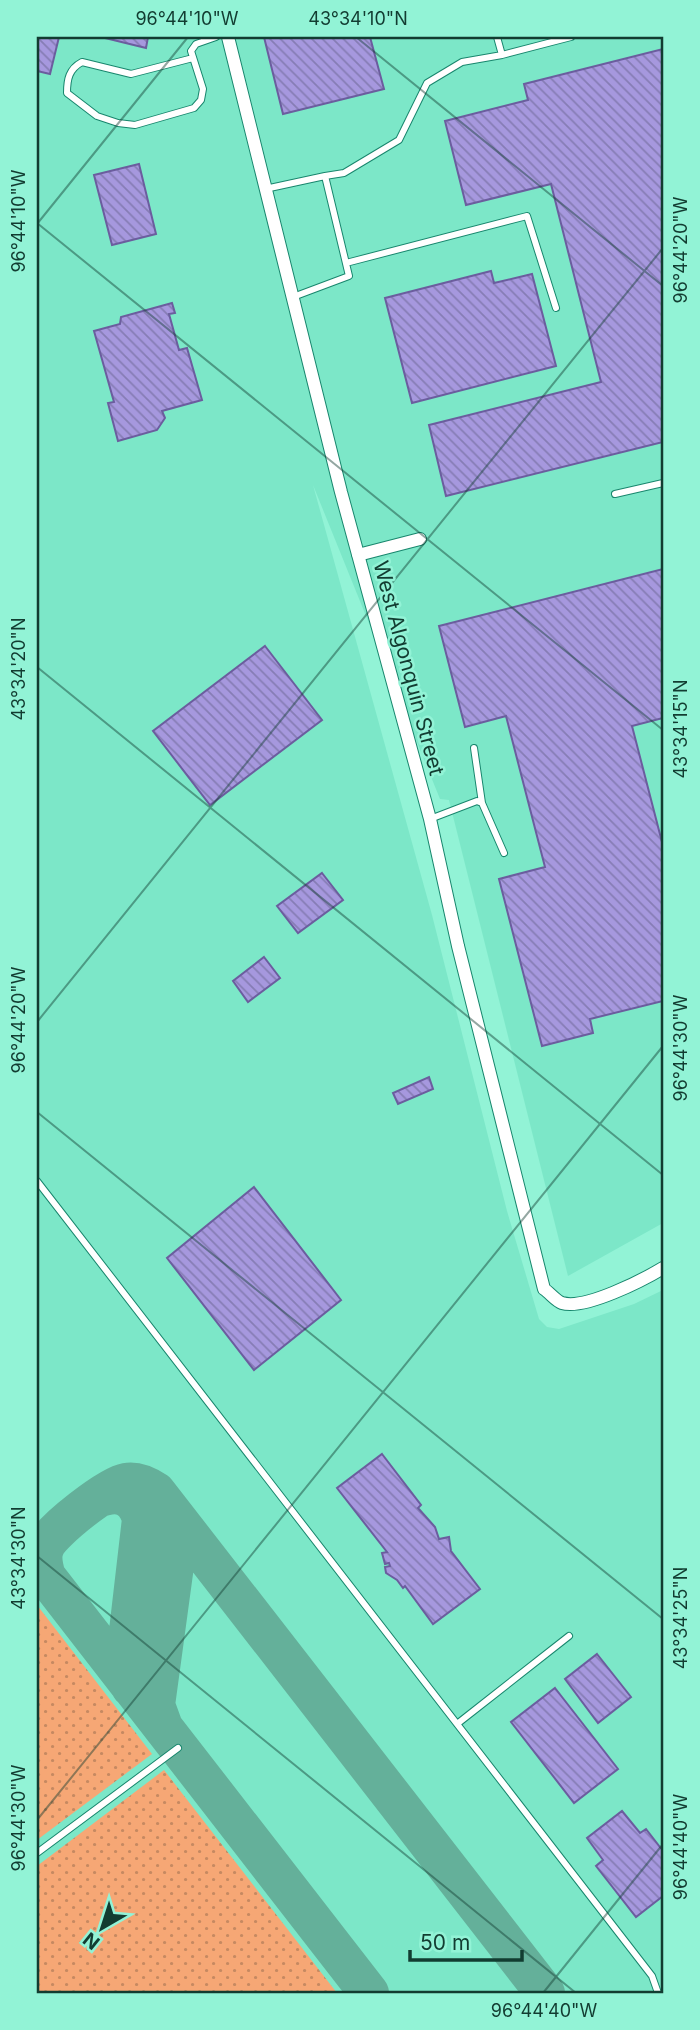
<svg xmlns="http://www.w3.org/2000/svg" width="700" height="2030" font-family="Inter,sans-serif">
  <defs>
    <pattern id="grass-dots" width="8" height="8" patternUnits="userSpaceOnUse" patternTransform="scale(1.75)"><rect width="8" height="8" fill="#f6a775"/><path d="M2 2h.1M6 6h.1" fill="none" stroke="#c68961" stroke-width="1.8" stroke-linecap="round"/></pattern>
    <pattern id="building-back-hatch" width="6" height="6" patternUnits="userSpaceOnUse" patternTransform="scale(1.75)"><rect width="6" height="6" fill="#a698de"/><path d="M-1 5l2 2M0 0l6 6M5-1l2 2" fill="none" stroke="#867db5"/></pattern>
  </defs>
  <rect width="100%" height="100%" fill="#92f3d6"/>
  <path fill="#7ce7c8" d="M 37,37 L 663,37 L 663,1223 L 568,1276 L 449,800 L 440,799 L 313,485 L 432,915 L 507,1211 L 539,1319 L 547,1327 L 559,1329 L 634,1304 L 663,1290 L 663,1993 L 37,1993 Z"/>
  <path fill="url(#grass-dots)" d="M 37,1605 L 152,1754 L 37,1840 Z
    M 164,1770 L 337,1993 L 37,1993 L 37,1866 Z"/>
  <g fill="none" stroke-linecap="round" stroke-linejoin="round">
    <path stroke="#64b09a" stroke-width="40" d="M 104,1496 C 123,1490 137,1500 142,1519 L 126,1657 L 127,1676 L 131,1687
      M 37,1565 L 369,1993
      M 46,1577 C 43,1567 40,1556 45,1546 C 52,1530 109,1486 126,1483 C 137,1481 147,1486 156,1492 L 545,1993
      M 163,1727 L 155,1705 L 178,1536 L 177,1524 L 172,1513"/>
  </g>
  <path fill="url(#building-back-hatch)" stroke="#6b5d9e" stroke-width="2" d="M 37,37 L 59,37 L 50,74 L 37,71 Z
    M 101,37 L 148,37 L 146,48 Z
    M 264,37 L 370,37 L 384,89 L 283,114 Z
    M 663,49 L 663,442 L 446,496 L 429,425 L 601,382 L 551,184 L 466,205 L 445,121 L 528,100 L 524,84 Z
    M 139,164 L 156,234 L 112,245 L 94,175 Z
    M 491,271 L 494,283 L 532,274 L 556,366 L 412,403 L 385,298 Z
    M 172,303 L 175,313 L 169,314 L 179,350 L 187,348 L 202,400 L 162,411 L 165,418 L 157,430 L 118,441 L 108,403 L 114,402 L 94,331 L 120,324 L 121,317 Z
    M 663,569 L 663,718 L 632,726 L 663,846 L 663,1001 L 590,1019 L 593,1033 L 542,1046 L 499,879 L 545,867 L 506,716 L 465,727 L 439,626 Z
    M 265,646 L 322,720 L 210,805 L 153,731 Z
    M 322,873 L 343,900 L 298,933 L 277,906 Z
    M 264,957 L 280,978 L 248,1002 L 233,981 Z
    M 429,1077 L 433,1089 L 398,1104 L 393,1093 Z
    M 254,1187 L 341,1300 L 254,1370 L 167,1258 Z
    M 382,1454 L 421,1505 L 418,1508 L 435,1527 L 439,1539 L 449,1537 L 451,1551 L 480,1589 L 433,1624 L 405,1586 L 403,1588 L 397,1580 L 386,1573 L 385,1567 L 390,1566 L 389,1563 L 385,1564 L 382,1553 L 387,1552 L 337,1488 Z
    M 597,1654 L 631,1697 L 598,1723 L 565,1679 Z
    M 555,1688 L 618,1769 L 574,1803 L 511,1722 Z
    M 622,1811 L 640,1833 L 646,1829 L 663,1851 L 663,1896 L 636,1917 L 596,1866 L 603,1860 L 587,1838 Z"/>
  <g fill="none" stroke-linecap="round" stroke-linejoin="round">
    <g stroke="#18866d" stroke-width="8">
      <path id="service" d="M 497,37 L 502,55
        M 193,58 L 131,74 L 82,62 C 69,69 67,79 67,93 L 97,116 L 118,123 L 135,125 L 194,108 L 201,100 L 203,89 L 191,51 L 196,44 L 216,37
        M 325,176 L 344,173 L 399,140 L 427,83 L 462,62 L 502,55 L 571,37
        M 265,189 L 325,176 L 349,276 L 293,297
        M 346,263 L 527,216 L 556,308
        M 615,494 L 663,483
        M 474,748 L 482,803
        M 430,819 L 477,801 L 482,803 L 504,853
        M 37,1181 L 652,1976 L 658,1993
        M 457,1724 L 569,1636
        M 37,1853 L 178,1748"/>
    </g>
    <g stroke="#18866d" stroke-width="14">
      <path id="minor" d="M 228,37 L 341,492 L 430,819 L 458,946 L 544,1289 C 550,1293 556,1301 562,1303 C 585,1310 643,1280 663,1268
        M 358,555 L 420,539"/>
    </g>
    <use href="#service" stroke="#fff" stroke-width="6"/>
    <use href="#minor" stroke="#fff" stroke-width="12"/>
  </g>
  <path fill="none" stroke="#123c31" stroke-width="2" stroke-opacity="0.45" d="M 356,37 L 663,286M 37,223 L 663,730M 37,224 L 188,37M 37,667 L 663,1175M 37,1022 L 663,248M 37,1112 L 663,1619M 37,1556 L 576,1993M 37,1820 L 663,1046M 543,1993 L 663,1844"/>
  <g text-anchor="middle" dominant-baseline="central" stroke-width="5" stroke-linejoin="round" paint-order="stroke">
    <g font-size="21" fill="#123c31" stroke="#92f3d6">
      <text transform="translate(409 668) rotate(75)">West Algonquin Street</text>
    </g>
  </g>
  <rect width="700" height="2030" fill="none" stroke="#92f3d6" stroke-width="77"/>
  <g transform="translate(102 1928) rotate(219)" stroke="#92f3d6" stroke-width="5" paint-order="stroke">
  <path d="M0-5L12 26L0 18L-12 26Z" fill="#123c31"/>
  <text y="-10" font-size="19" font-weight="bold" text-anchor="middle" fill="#123c31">N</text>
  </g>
  <path d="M410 1950v10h112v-10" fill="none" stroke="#123c31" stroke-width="3.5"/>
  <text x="420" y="1950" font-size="21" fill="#123c31" stroke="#92f3d6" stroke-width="5" paint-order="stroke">50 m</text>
  <rect x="38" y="38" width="624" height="1954" fill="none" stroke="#123c31" stroke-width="2.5"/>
  <g font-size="18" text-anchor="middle" fill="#123c31">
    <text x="187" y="25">96°44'10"W</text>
    <text x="358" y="25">43°34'10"N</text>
    <text transform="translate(19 221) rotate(-90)" y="6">96°44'10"W</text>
    <text transform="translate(681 250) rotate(-90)" y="6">96°44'20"W</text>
    <text transform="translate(19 669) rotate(-90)" y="6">43°34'20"N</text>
    <text transform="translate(681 729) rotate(-90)" y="6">43°34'15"N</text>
    <text transform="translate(19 1020) rotate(-90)" y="6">96°44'20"W</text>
    <text transform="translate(681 1048) rotate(-90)" y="6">96°44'30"W</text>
    <text transform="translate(19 1558) rotate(-90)" y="6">43°34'30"N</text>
    <text transform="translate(681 1618) rotate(-90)" y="6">43°34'25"N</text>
    <text transform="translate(19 1818) rotate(-90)" y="6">96°44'30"W</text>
    <text transform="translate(681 1847) rotate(-90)" y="6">96°44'40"W</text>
    <text x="544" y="2017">96°44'40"W</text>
  </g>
</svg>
